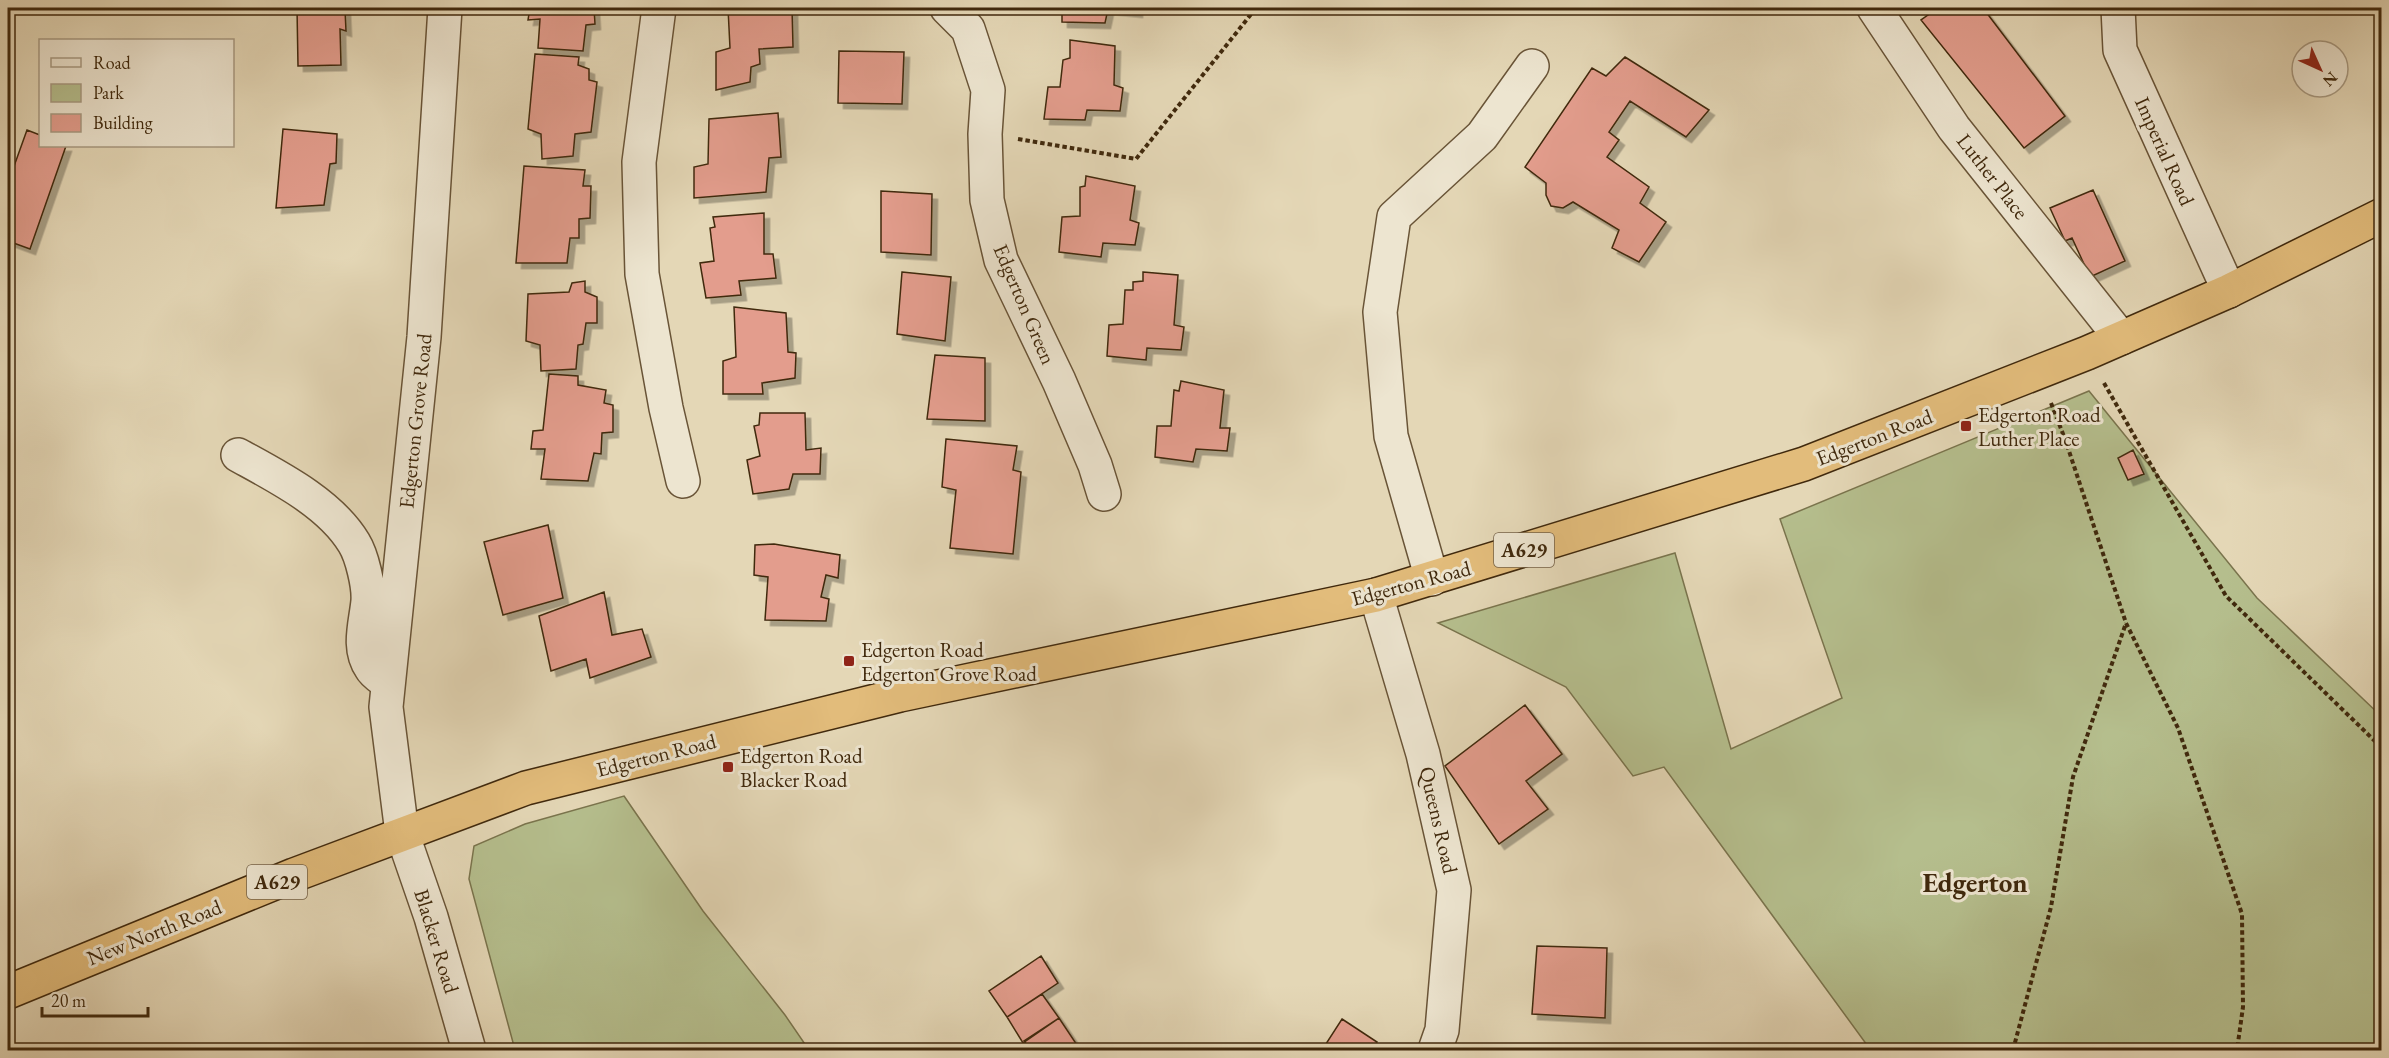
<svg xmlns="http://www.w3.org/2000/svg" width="2389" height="1058" font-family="'EB Garamond',serif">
  <defs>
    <filter id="shadow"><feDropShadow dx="5.5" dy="5.5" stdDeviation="0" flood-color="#0004"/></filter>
  </defs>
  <rect width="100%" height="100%" fill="#e4d7b6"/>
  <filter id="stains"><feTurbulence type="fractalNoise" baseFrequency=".00333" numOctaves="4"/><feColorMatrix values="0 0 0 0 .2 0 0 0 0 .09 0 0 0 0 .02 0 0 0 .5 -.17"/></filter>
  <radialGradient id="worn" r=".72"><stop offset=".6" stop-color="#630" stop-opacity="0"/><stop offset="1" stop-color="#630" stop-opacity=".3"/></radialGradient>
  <path fill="#b5be8d" stroke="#7a744d" stroke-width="1.5" d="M 2089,391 L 2257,598 L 2381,716 L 2381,1050 L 1867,1050 L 1867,1045 L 1664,767 L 1633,776 L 1566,687 L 1438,623 L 1675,553 L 1731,749 L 1842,698 L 1780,519 Z
    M 624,796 L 703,911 L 785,1015 L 809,1050 L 515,1050 L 469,879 L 474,846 L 525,824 Z"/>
  <path fill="#e39d8d" stroke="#40290d" stroke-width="1.5" filter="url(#shadow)" d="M 297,8 L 345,10 L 346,31 L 340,29 L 341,65 L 298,66 Z
    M 301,8 L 345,8 L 345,10 Z
    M 530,8 L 594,8 L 595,24 L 586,25 L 583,51 L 538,48 L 540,19 L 528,20 Z
    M 728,8 L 792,8 L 793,47 L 759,49 L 760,64 L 751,67 L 750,82 L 716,90 L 716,52 L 730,48 Z
    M 1062,8 L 1137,8 L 1137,12 L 1108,9 L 1105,23 L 1062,22 Z
    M 1938,8 L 1983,8 L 2065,116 L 2024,148 L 1921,20 Z
    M 1070,40 L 1115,46 L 1114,85 L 1123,88 L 1120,111 L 1087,110 L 1085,120 L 1044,119 L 1048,87 L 1060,87 L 1063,60 L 1070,58 Z
    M 839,51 L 904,52 L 902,104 L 838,103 Z
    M 535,54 L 579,57 L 578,65 L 589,69 L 589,80 L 597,82 L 591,132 L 575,134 L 573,156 L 542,159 L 541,134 L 528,129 Z
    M 1625,57 L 1709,110 L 1686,137 L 1630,101 L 1609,132 L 1619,140 L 1607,157 L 1649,187 L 1640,203 L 1666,222 L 1639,262 L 1612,248 L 1619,230 L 1573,202 L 1563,208 L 1551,206 L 1546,195 L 1546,183 L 1525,167 L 1592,68 L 1606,76 Z
    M 778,113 L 781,157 L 769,158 L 766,192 L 694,198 L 694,167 L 708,164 L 709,119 Z
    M 283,129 L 337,134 L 336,163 L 330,164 L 324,205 L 276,208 Z
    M 27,130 L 40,135 L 40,146 L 66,146 L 30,249 L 8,241 L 8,167 L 13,169 Z
    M 524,166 L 585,170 L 583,186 L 591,186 L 590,218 L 579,219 L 579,238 L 570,238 L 567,263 L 516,263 Z
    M 1086,176 L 1135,186 L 1130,220 L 1139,223 L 1135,245 L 1103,243 L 1101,257 L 1059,252 L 1062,217 L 1080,216 L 1080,187 L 1085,186 Z
    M 2093,190 L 2125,261 L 2090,277 L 2072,238 L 2065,241 L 2050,208 Z
    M 881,191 L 932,194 L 931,255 L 881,252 Z
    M 764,213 L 764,254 L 773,254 L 776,278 L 739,281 L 741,295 L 706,298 L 700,263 L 714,261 L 710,228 L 715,227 L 713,217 Z
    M 902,272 L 951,277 L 945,341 L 897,334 Z
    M 1143,272 L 1178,275 L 1174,325 L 1184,327 L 1181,350 L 1147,348 L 1146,360 L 1107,356 L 1109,325 L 1123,324 L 1125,290 L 1133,290 L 1133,282 L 1143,281 Z
    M 585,281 L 585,292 L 597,297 L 597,323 L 586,323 L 583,344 L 578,345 L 576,369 L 541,371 L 540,345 L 526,341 L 528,294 L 569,292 L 572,283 Z
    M 734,307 L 786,313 L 788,352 L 796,353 L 795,378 L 762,383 L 763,394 L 723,394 L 723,361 L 736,357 Z
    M 935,355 L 985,358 L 985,421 L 927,419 Z
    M 549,374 L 578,376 L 578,385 L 606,390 L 604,403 L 613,405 L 613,432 L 602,433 L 601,454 L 594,453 L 588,481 L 541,479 L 545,449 L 531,449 L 533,431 L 543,430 Z
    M 1181,381 L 1224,390 L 1220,428 L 1230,428 L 1227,451 L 1196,449 L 1193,462 L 1155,457 L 1157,426 L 1171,426 L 1174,390 L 1179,391 Z
    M 760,413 L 805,413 L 806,450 L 821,448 L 820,474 L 793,474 L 789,489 L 753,494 L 747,460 L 760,456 L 754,426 L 759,425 Z
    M 946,439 L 1017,446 L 1013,470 L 1021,472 L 1013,554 L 950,548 L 956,490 L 942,487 Z
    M 2133,450 L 2144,474 L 2128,480 L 2118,458 Z
    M 548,525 L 563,598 L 503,615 L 484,542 Z
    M 774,544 L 840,555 L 838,578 L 826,575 L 821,597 L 829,599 L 826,621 L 765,620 L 768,577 L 754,575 L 755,545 Z
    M 604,592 L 612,635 L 642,629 L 651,657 L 590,678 L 586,659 L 551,671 L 539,616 Z
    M 1525,705 L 1562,754 L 1526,781 L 1548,809 L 1499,844 L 1445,766 Z
    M 1537,946 L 1607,948 L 1605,1018 L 1532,1014 Z
    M 1041,956 L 1058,983 L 1007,1017 L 989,991 Z
    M 1042,994 L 1059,1018 L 1023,1043 L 1007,1017 Z
    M 1059,1018 L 1077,1045 L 1068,1050 L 1031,1050 L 1024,1041 Z
    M 1342,1019 L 1377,1042 L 1371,1050 L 1322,1050 Z"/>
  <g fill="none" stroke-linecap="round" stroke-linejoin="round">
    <g stroke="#695437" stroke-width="36">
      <path id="minor" d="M 445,8 L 424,337 L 386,707 L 402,833 L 431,917 L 469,1050
        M 659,8 L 639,162 L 642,274 L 666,408 L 683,481
        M 947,8 L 968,29 L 988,90 L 985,134 L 987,200 L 1001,260 L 1059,381 L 1095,465 L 1104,494
        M 1874,8 L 1954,128 L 2121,338
        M 2118,8 L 2120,50 L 2229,291
        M 238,455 C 278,477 330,503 354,543 C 362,556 369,586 368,601 C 366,623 357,648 371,668 C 374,674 383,679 388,683
        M 1432,579 L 1391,436 L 1380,312 L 1394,217 L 1482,136 L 1532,66
        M 1376,595 L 1423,754 L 1454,890 L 1442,1030 L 1435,1050"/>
    </g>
    <g stroke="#40290d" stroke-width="36">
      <path id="highway" d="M 8,992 L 294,875 L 526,788 L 900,695 L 1376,595 L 1804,464 L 2087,353 L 2229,291 L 2382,215"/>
    </g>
    <path stroke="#40290d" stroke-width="4" stroke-dasharray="4.5 3" stroke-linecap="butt" d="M 1018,139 L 1136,159 L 1256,8
      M 2104,383 L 2226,596 L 2382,748
      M 2051,403 L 2065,439 L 2126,623 L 2178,728 L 2242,914 L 2243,1007 L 2237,1050
      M 2013,1050 L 2051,907 L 2073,777 L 2126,623
      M 2371,1050 L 2382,1040"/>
    <use href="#minor" stroke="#ede5d0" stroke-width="33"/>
    <use href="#highway" stroke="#e2bc7b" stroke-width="33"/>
  </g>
  <g fill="#8f2418" stroke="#ede5d0" stroke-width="2">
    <rect x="1960" y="420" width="12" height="12" rx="3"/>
    <rect x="843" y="655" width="12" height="12" rx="3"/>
    <rect x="722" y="761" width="12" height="12" rx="3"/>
  </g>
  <g text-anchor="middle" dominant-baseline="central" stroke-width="6" stroke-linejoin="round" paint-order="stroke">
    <g fill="#ede5d0" stroke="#746148" stroke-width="1.5">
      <rect x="1494" y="533" width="60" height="34" rx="4.5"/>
      <rect x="247" y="865" width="60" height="34" rx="4.5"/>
    </g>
    <g font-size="20" font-weight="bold" fill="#40290d">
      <text x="1524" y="550">A629</text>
      <text x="277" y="882">A629</text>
    </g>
    <g font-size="21" fill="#40290d" stroke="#ede5d0">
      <text transform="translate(2165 151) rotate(66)">Imperial Road</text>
      <text transform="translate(1993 176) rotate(52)">Luther Place</text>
      <text transform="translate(1025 304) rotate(67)">Edgerton Green</text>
      <text transform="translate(415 421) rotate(-84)">Edgerton Grove Road</text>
      <text transform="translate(1874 437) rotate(-21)">Edgerton Road</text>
      <text transform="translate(1411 583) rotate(-15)">Edgerton Road</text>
      <text transform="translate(656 755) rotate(-14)">Edgerton Road</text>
      <text transform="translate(1439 820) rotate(77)">Queens Road</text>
      <text transform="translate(154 932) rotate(-22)">New North Road</text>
      <text transform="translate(437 941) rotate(73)">Blacker Road</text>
    </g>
    <g font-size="21" fill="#40290d" stroke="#ede5d0" text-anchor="start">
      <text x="1978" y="414">Edgerton Road<tspan x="1978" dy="24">Luther Place</tspan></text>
      <text x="861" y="649">Edgerton Road<tspan x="861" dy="24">Edgerton Grove Road</tspan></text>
      <text x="740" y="755">Edgerton Road<tspan x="740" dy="24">Blacker Road</tspan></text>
    </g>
    <g font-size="27" font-weight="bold" fill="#40290d" stroke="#ede5d0">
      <text x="1975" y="882">Edgerton</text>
    </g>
  </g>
  <rect width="2389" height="1058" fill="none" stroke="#e4d7b6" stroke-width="30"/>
  <rect x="9" y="9" width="2371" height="1040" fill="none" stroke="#40290d" stroke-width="3"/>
  <rect x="15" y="15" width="2359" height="1028" fill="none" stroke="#40290d" stroke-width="1.5"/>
  <rect x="39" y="39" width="195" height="108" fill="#ede5d0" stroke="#a89a82" stroke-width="1.5"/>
  <rect x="51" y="58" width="30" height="9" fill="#ede5d0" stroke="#a89a82" stroke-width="1.5"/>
  <text x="93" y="69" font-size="18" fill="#40290d">Road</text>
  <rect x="51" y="84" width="30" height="18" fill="#b5be8d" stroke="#a89a82" stroke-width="1.5"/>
  <text x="93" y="99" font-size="18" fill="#40290d">Park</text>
  <rect x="51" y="114" width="30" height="18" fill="#e39d8d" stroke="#a89a82" stroke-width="1.5"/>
  <text x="93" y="129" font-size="18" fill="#40290d">Building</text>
  <g transform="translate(2320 69) rotate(135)"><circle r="28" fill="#ede5d0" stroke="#a89a82" stroke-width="1.5"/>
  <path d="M0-4.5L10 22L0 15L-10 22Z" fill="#8f2418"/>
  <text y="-9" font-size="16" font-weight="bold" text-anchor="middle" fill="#40290d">N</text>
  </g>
  <path d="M42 1007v9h106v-9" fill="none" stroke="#40290d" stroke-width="3"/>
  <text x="51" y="1007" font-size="18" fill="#40290d" stroke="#ede5d0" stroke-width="4.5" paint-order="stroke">20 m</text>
  <rect width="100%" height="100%" filter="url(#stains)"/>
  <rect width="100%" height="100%" fill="url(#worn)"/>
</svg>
